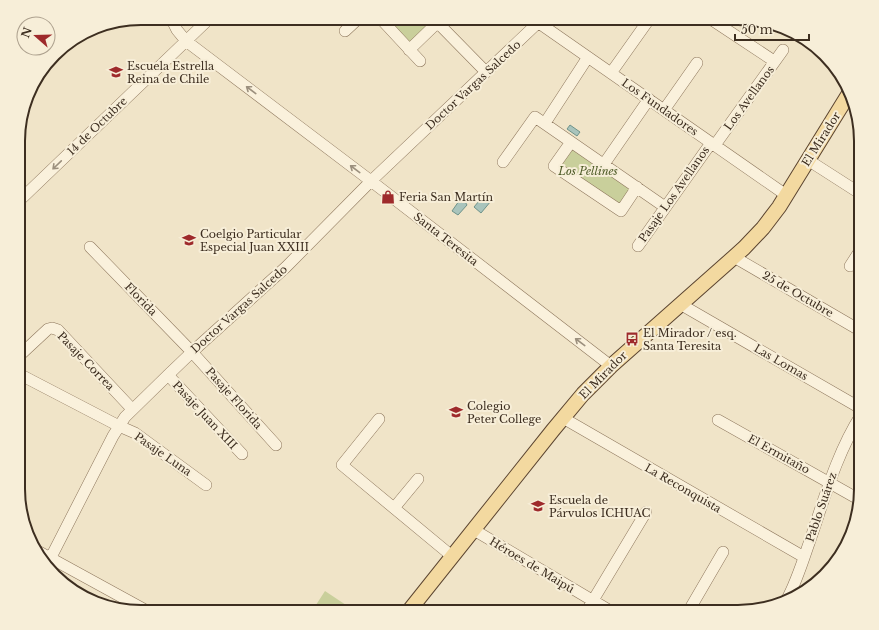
<svg xmlns="http://www.w3.org/2000/svg" width="879" height="630" font-family="'Libre Baskerville',serif">
  <rect width="100%" height="100%" fill="#f0e4c8"/>
  <path fill="#c9cf9b" d="M 385,18 L 427,18 L 433,25 L 410,46 Z
    M 571,143 L 636,187 L 621,210 L 555,165 Z
    M 325,591 L 355,611 L 354,612 L 321,612 L 314,608 Z"/>
  <path fill="#a9c4bc" stroke="#6f938a" d="M 570,125 L 580,132 L 577,136 L 567,129 Z
    M 484,195 L 491,201 L 481,213 L 474,207 Z
    M 464,200 L 467,205 L 458,215 L 452,211 L 459,201 Z"/>
  <g fill="none" stroke-linecap="round" stroke-linejoin="round">
    <g stroke="#8d765c" stroke-width="12">
      <path id="minor" d="M 171,18 L 177,30 L 186,41 L 371,181 L 611,366
        M 380,18 L 420,61
        M 433,18 L 486,72
        M 534,18 L 539,23 L 786,195
        M 709,18 L 774,61
        M 345,31 L 359,18
        M 409,50 L 437,23
        M 611,73 L 650,18
        M 664,110 L 697,63
        M 545,123 L 588,57
        M 571,142 L 554,166 L 621,211 L 637,187
        M 715,145 L 783,50
        M 808,160 L 861,194
        M 503,162 L 535,117 L 665,207
        M 604,164 L 649,99
        M 19,201 L 210,18
        M 638,246 L 711,143
        M 90,247 L 192,352 L 276,445
        M 734,257 L 861,331
        M 850,266 L 861,249
        M 680,304 L 855,405 L 861,409
        M 19,356 L 48,329 L 52,328 L 58,330 L 132,409
        M 19,374 L 119,426 L 135,433 L 206,485
        M 168,375 L 242,454
        M 563,418 L 804,557
        M 379,419 L 342,465 L 453,557
        M 718,420 L 860,500
        M 394,508 L 418,479
        M 474,530 L 612,612
        M 34,549 L 149,612
        M 47,565 L 113,436 L 125,417 L 168,375 L 192,352 L 286,267 L 371,181 L 543,18
        M 786,601 C 795,585 801,567 807,549 C 823,504 835,456 861,415
        M 586,612 L 646,512
        M 688,612 L 723,552"/>
    </g>
    <g stroke="#5b4430" stroke-width="16">
      <path id="major" d="M 408,612 L 553,430 L 583,394 L 611,366 L 734,257 L 744,248 L 763,228 L 779,207 L 850,92"/>
    </g>
    <use href="#minor" stroke="#faf1dc" stroke-width="11"/>
    <use href="#major" stroke="#f3d9a0" stroke-width="14"/>
  </g>
  <defs><path id="oneway-shaft" d="M-6 0H5M1.5-3L5.5 0L1.5 3" fill="none" stroke-width="1.6" stroke-linecap="round" stroke-linejoin="round"/></defs>
  <g stroke="#9c907e">
    <use href="#oneway-shaft" transform="translate(251 90) rotate(-143)"/>
    <use href="#oneway-shaft" transform="translate(57 165) rotate(136)"/>
    <use href="#oneway-shaft" transform="translate(355 169) rotate(-143)"/>
    <use href="#oneway-shaft" transform="translate(580 342) rotate(-143)"/>
  </g>
  <defs>
    <g id="school-bare" transform="scale(1.08)"><path d="M0-5L7-2L0 1L-7-2ZM-4 1L0 2.5L4 1V4Q0 6-4 4Z" fill="#9e2a2b" stroke="#f7eed8" stroke-width="2.5" paint-order="stroke"/></g>
    <g id="shop-bare" transform="scale(1.08)"><path d="M-5-2.5h2.3a2.7 3.5 0 0 1 5.4 0H5L5.5 6h-11ZM-1.5-2.5h3a1.5 2.3 0 0 0-3 0Z" fill="#9e2a2b" stroke="#f7eed8" stroke-width="2.5" paint-order="stroke"/></g>
    <g id="bus-bare" transform="scale(1.08)"><path d="M-5-6H5V4H4V6H2V4H-2V6H-4V4H-5ZM-3.5-4V0h7V-4ZM-3.5 1.2v1.5H-2V1.2ZM2 1.2v1.5H3.5V1.2Z" fill="#9e2a2b" stroke="#f7eed8" stroke-width="2.5" paint-order="stroke"/></g>
  </defs>
  <g fill-rule="evenodd">
    <use href="#school-bare" x="116" y="72"/>
    <use href="#shop-bare" x="388" y="197"/>
    <use href="#school-bare" x="189" y="240"/>
    <use href="#bus-bare" x="632" y="339"/>
    <use href="#school-bare" x="456" y="412"/>
    <use href="#school-bare" x="538" y="506"/>
  </g>
  <g text-anchor="middle" dominant-baseline="central" stroke-width="4" stroke-linejoin="round" paint-order="stroke">
    <g font-size="11" fill="#3d2e20" stroke="#f7eed8" text-anchor="start">
      <text x="127" y="66">Escuela Estrella<tspan x="127" dy="13">Reina de Chile</tspan></text>
      <text x="399" y="197">Feria San Martín</text>
      <text x="200" y="234">Coelgio Particular<tspan x="200" dy="13">Especial Juan XXIII</tspan></text>
      <text x="643" y="333">El Mirador / esq.<tspan x="643" dy="13">Santa Teresita</tspan></text>
      <text x="467" y="406">Colegio<tspan x="467" dy="13">Peter College</tspan></text>
      <text x="549" y="500">Escuela de<tspan x="549" dy="13">Párvulos ICHUAC</tspan></text>
    </g>
    <g font-size="11" fill="#3d2e20" stroke="#f7eed8">
      <text transform="translate(473 85) rotate(-43)">Doctor Vargas Salcedo</text>
      <text transform="translate(749 98) rotate(-54)">Los Avellanos</text>
      <text transform="translate(660 107) rotate(35)">Los Fundadores</text>
      <text transform="translate(97 126) rotate(-44)">14 de Octubre</text>
      <text transform="translate(821 139) rotate(-58)">El Mirador</text>
      <text transform="translate(674 194) rotate(-55)">Pasaje Los Avellanos</text>
      <text transform="translate(446 239) rotate(38)">Santa Teresita</text>
      <text transform="translate(798 294) rotate(30)">25 de Octubre</text>
      <text transform="translate(141 299) rotate(46)">Florida</text>
      <text transform="translate(239 309) rotate(-42)">Doctor Vargas Salcedo</text>
      <text transform="translate(86 361) rotate(46)">Pasaje Correa</text>
      <text transform="translate(781 362) rotate(30)">Las Lomas</text>
      <text transform="translate(603 375) rotate(-45)">El Mirador</text>
      <text transform="translate(234 398) rotate(48)">Pasaje Florida</text>
      <text transform="translate(205 415) rotate(47)">Pasaje Juan XIII</text>
      <text transform="translate(163 454) rotate(35)">Pasaje Luna</text>
      <text transform="translate(779 454) rotate(29)">El Ermitaño</text>
      <text transform="translate(683 488) rotate(30)">La Reconquista</text>
      <text transform="translate(821 507) rotate(-71)">Pablo Suárez</text>
      <text transform="translate(532 565) rotate(31)">Héroes de Maipú</text>
    </g>
    <g font-size="11" font-style="italic" fill="#4d5a26" stroke="#f7eed8">
      <text x="588" y="171">Los Pellines</text>
    </g>
  </g>
  <path d="M0 0H879V630H0ZM141 25H738A116 116 0 0 1 854 141V489A116 116 0 0 1 738 605H141A116 116 0 0 1 25 489V141A116 116 0 0 1 141 25Z" fill="#f7eed8" fill-rule="evenodd"/>
  <path fill="none" stroke="#3d2e20" stroke-width="2" d="M141 25H738A116 116 0 0 1 854 141V489A116 116 0 0 1 738 605H141A116 116 0 0 1 25 489V141A116 116 0 0 1 141 25Z"/>
  <g transform="translate(36 36) rotate(290)"><circle r="19" fill="#f7eed8" stroke="#ada18e"/>
  <path d="M0-3L7 15L0 10L-7 15Z" fill="#9e2a2b"/>
  <text y="-6" font-size="11" font-weight="bold" text-anchor="middle" fill="#3d2e20">N</text>
  </g>
  <path d="M735 34v6h74v-6" fill="none" stroke="#3d2e20" stroke-width="2"/>
  <text x="741" y="34" font-size="12" fill="#3d2e20" stroke="#f7eed8" stroke-width="3" paint-order="stroke">50 m</text>
</svg>
